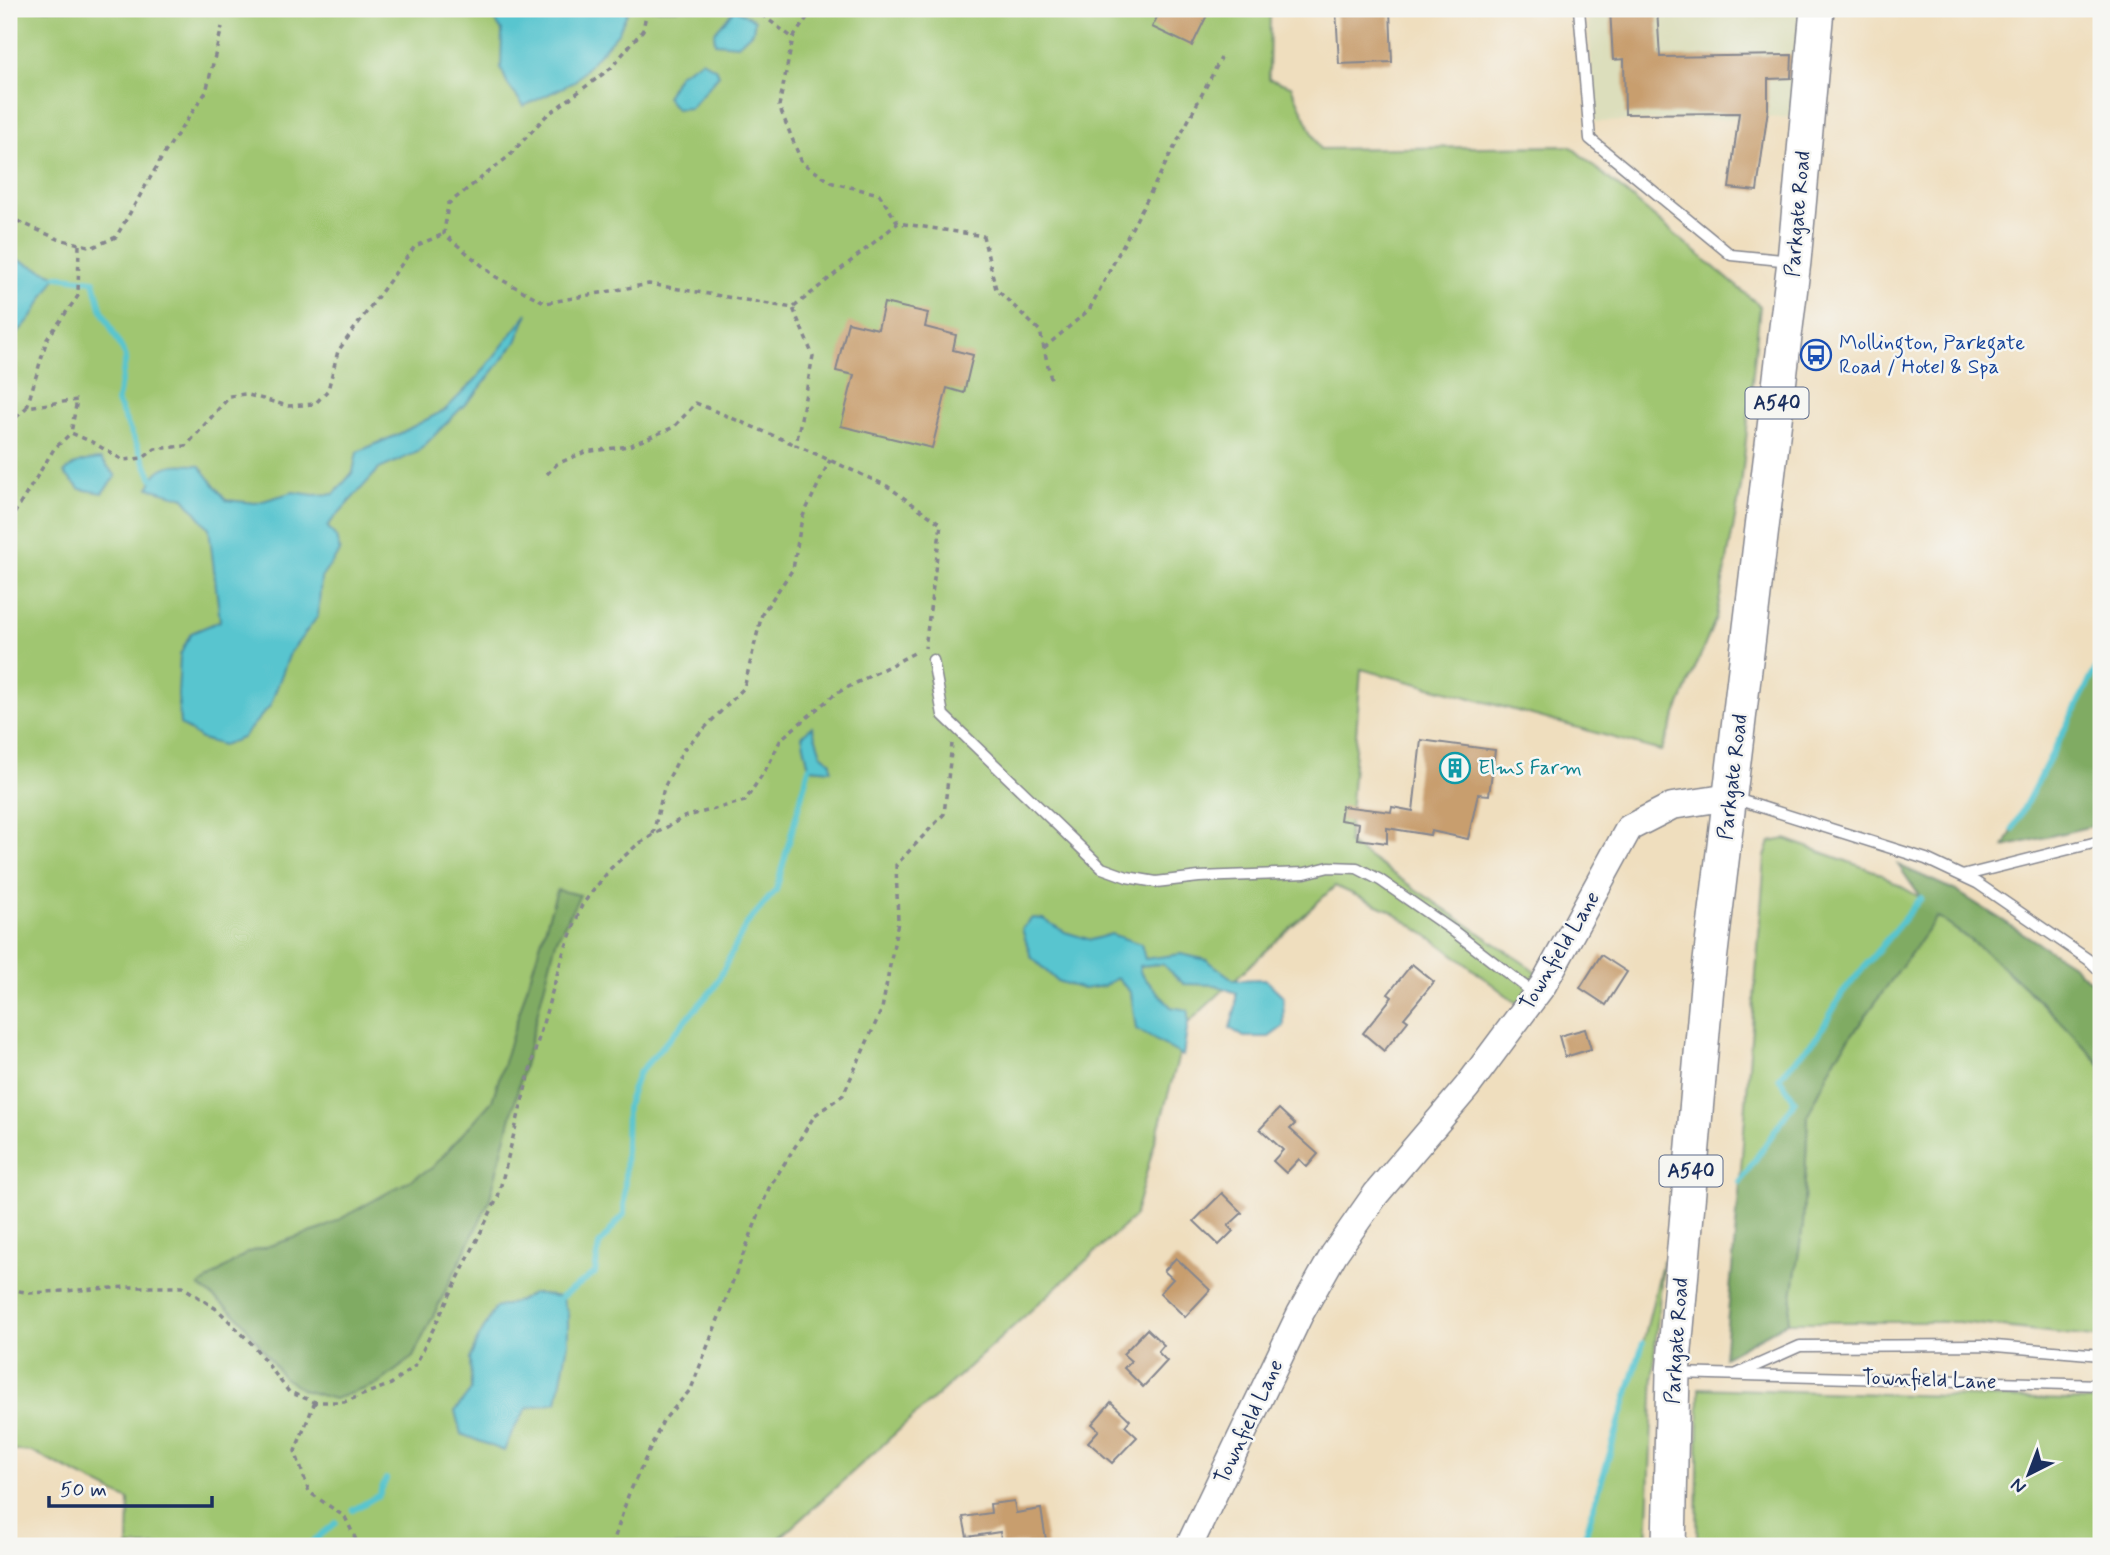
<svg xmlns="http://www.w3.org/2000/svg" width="2110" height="1555" font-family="Mynerve,sans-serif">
  <rect width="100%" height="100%" fill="#f6f6f2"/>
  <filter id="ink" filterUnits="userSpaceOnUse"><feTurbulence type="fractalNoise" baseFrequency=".0143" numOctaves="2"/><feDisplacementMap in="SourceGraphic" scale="14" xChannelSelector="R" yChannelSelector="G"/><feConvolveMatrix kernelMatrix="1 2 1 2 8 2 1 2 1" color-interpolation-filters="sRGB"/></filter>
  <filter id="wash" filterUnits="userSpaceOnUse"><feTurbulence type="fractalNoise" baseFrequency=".00686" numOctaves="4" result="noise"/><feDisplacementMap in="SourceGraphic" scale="28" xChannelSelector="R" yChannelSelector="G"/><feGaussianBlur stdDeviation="1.57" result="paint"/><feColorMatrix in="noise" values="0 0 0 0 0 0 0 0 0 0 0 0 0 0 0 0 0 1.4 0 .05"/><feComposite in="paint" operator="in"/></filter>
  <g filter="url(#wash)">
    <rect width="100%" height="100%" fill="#efdebe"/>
    <path fill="#dcdebc" d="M 1588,9 L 1806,9 L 1796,117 L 1595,122 Z"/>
    <path fill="#a0c671" stroke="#5e7a68" stroke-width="2" d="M 9,9 L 1270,9 L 1269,79 L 1291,86 L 1320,149 L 1570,146 L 1760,306 L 1741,487 L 1716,618 L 1661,751 L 1453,693 L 1361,669 L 1348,843 L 1547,979 L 1526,1010 L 1441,945 L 1389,910 L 1335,886 L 1188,1023 L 1134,1217 L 771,1546 L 128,1546 L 129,1500 L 32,1452 L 9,1450 Z
      M 1785,839 L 1874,871 L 1921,898 L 1842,994 L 1818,1036 L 1779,1077 L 1795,1101 L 1740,1182 L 1765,857 L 1770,842 Z
      M 1937,916 L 1988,954 L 2066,1026 L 2101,1065 L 2101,1338 L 1958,1322 L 1788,1322 L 1803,1225 L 1808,1115 L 1836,1057 Z
      M 1663,1260 L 1655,1347 L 1647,1546 L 1582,1546 L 1643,1343 Z
      M 1699,1388 L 2101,1401 L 2101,1546 L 1697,1546 Z"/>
    <path fill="#80ab63" stroke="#4e6d60" stroke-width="2" d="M 2101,659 L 2101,824 L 2004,847 L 2013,829 Z
      M 1898,865 L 1956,891 L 2070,963 L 2101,990 L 2101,1065 C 2052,1011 1998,956 1937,917 L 1836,1057 L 1808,1115 L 1803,1225 L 1788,1322 L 1724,1357 L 1740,1182 L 1795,1101 L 1779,1077 L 1818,1036 L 1842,994 L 1921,898 Z
      M 557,890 L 580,895 L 556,941 L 489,1202 L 413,1357 L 378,1384 L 334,1399 L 303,1390 L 283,1377 L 240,1318 L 199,1286 L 247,1253 L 322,1229 L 432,1168 L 492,1101 Z"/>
    <path fill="#58c5cf" stroke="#3a7a96" stroke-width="2" d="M 487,9 L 629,9 L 618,33 L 574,82 L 524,106 L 508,85 L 501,68 L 502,31 Z
      M 735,9 L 755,20 L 753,31 L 738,45 L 715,43 L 714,33 Z
      M 702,60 L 716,69 L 719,75 L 690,108 L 676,109 L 666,97 L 679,74 Z
      M 9,256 L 57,276 L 31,318 L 9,343 Z
      M 528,313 L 516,342 L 477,392 L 418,452 L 379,469 L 327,526 L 336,537 L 340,551 L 321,578 L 318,616 L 290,653 L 270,706 L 242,738 L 223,745 L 201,739 L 180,724 L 178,695 L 180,655 L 191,633 L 220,621 L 209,528 L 184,498 L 149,488 C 156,462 178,463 200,466 L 226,500 L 256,503 L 293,492 L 314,495 L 334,494 L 353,472 L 357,452 L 397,435 L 445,410 L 477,378 Z
      M 101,459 L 116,476 L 102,493 L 80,489 L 64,473 C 74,462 87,460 101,459 Z
      M 812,726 L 821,754 L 831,762 L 831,770 L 809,768 L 802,736 Z
      M 1032,918 L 1043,919 L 1065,932 L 1091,940 L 1111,934 L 1141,944 L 1145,959 L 1181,954 L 1207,960 L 1234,980 L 1265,979 L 1283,996 L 1284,1026 L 1269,1037 L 1244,1037 L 1230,1028 L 1236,1006 L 1236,993 L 1216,985 L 1184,984 L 1162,964 L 1139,966 L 1141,974 L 1171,1007 L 1188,1010 L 1188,1023 L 1183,1056 L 1136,1029 L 1131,993 L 1117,978 L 1104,986 L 1083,989 L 1057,981 L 1031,957 L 1022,929 Z
      M 533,1293 L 561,1297 L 568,1313 L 568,1344 L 557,1402 L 527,1408 L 512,1432 L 504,1451 L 461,1434 L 455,1411 L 471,1390 L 470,1359 L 476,1343 L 495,1308 L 519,1301 Z"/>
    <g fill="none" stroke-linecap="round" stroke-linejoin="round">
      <path stroke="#58c5cf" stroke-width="6" d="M 57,276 L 94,281 L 101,308 L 126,357 L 117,402 L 152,478
        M 2013,829 L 2101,659
        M 1740,1182 L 1795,1101 L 1779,1077 L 1818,1036 L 1842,994 L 1921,898
        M 561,1297 L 595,1273 L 599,1245 L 624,1214 L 627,1105 L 638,1074 L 714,988 L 746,925 L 776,890 L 809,768
        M 353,1510 L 379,1495 L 386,1479
        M 307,1546 L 336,1523
        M 1582,1546 L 1643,1343"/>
    </g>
    <g id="blocks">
      <path fill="#c89e6e" d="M 1161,9 L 1210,9 L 1192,46 L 1152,27 Z
        M 1336,9 L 1390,9 L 1392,62 L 1339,64 Z
        M 1610,9 L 1657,9 L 1660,57 L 1792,55 L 1791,78 L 1768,79 L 1768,109 L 1757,191 L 1729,188 L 1739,113 L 1625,114 L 1624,59 L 1613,60 Z
        M 884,303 L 928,313 L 925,327 L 956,335 L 953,350 L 973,355 L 964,393 L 947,388 L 932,448 L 841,426 L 854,375 L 836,371 L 848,322 L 878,329 Z
        M 1421,740 L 1495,750 L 1489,795 L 1478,794 L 1468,839 L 1431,831 L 1430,835 L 1387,828 L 1387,843 L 1357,839 L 1359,823 L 1340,820 L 1342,806 L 1391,812 L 1392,807 L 1413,811 Z
        M 1601,955 L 1627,972 L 1606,1005 L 1580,988 Z
        M 1412,964 L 1434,982 L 1404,1018 L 1408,1021 L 1384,1051 L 1363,1033 L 1392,997 L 1388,994 Z
        M 1585,1029 L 1591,1049 L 1565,1057 L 1559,1036 Z
        M 1279,1109 L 1295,1124 L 1290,1129 L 1318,1154 L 1307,1167 L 1299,1159 L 1286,1173 L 1273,1161 L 1283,1150 L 1260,1129 Z
        M 1222,1193 L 1242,1213 L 1228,1226 L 1233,1231 L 1219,1245 L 1194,1221 Z
        M 1176,1258 L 1210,1290 L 1185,1317 L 1160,1293 L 1173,1279 L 1164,1271 Z
        M 1147,1329 L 1164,1345 L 1158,1352 L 1167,1361 L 1143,1387 L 1124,1368 L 1131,1361 L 1123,1354 Z
        M 1111,1402 L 1130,1420 L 1125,1426 L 1137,1437 L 1112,1463 L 1088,1442 L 1099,1430 L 1092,1424 Z
        M 1014,1501 L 1016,1513 L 1041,1509 L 1047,1546 L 1026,1546 L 1026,1543 L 1002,1546 L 1000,1532 L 967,1537 L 963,1517 L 991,1513 L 990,1504 Z"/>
    </g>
  </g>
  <g filter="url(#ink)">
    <use href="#blocks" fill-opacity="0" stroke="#85868e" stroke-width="2"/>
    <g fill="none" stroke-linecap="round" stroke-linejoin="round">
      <g stroke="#85868e" stroke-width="13">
        <path id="service" d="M 1579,9 L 1590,139 L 1731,255 L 1792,261
          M 933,660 L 943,715 L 1102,868 L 1127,877 L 1156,882 L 1199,877 L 1305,873 L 1329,867 L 1357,868 L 1380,880 L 1452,930 L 1536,995
          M 1733,798 L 1926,859 L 1977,883 L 2089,960 L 2101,972
          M 1962,876 L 2101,841
          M 1677,1373 L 2101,1385
          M 1737,1374 L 1800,1346 L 1984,1345 L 2101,1355"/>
      </g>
      <g stroke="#85868e" stroke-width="29">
        <path id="tertiary" d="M 1189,1546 L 1300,1314 L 1334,1254 L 1376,1194 L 1467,1087 L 1543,985 L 1629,828 L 1672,806 L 1730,797"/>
      </g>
      <g stroke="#85868e" stroke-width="36">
        <path id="primary" d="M 1669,1546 L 1673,1373 L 1707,986 L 1794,261 L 1817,9"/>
      </g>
      <path stroke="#85868e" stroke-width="3.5" stroke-dasharray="5 5" stroke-linecap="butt" d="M 647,9 L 643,30 L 611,68 L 546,116 L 508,157 L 448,204 L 444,234 L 496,277 L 546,303 L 649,284 L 793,308 L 813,356 L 796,445 L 887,486 L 941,524 L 925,648
        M 754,9 L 793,38
        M 813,9 L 793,38 L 779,106 L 802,163 L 833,183 L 879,194 L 898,223 L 983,236 L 996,289 L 1040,331 L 1051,379
        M 9,217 L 58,239 L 93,247 L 116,237 L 164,154 L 206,92 L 222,27
        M 794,307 L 898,223
        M 1044,348 L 1089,310 L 1221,58
        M 27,407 L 47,339 L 78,296 L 79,244
        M 9,424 L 27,407 L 77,400 L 71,433 L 92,442 L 123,460 L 143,458 L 155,449 L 186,446 L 230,396 L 245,394 L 288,406 L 315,404 L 328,390 L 338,351 L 415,246 L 444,234
        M 547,474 L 557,464 L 585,452 L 629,446 L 674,427 L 696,403 L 796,445
        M 9,522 L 54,449 L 71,433
        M 653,834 L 664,788 L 683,750 L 744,688 L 762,614 L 793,569 L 802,518 L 830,460
        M 9,1289 L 30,1293 L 128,1287 L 183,1287 L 218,1310 L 253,1345 L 289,1392 L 315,1402 L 344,1402 L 391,1384 L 415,1366 L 498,1197 L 533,1058 L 563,954 L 582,905 L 611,868 L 638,844 L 684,817 L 745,801 L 769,764 L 781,739 L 835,694 L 918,651
        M 315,1402 L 295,1451 L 309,1492 L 345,1517 L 359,1546
        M 612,1546 L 628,1496 L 663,1421 L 691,1389 L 769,1188 L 815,1115 L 843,1095 L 882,1009 L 898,922 L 896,865 L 944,814 L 952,744"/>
      <use href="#service" stroke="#fff" stroke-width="10"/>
      <use href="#tertiary" stroke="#fff" stroke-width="26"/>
      <use href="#primary" stroke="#fff" stroke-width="33"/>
    </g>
  </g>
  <defs>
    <g id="bus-ring" transform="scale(1.575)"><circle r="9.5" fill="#f6f6f2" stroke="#1a4fb4" stroke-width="1.5"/><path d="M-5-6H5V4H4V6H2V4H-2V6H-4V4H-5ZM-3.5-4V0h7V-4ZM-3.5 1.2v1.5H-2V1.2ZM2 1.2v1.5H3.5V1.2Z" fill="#1a4fb4"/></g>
    <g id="building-ring" transform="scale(1.575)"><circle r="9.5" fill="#f6f6f2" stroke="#0f9aa8" stroke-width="1.5"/><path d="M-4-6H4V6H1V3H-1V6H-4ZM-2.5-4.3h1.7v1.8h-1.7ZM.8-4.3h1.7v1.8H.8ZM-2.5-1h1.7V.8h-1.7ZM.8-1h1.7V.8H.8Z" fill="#0f9aa8"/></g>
  </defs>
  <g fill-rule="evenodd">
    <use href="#bus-ring" x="1816" y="355"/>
    <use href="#building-ring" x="1455" y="768"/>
  </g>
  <g text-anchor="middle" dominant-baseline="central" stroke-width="5" stroke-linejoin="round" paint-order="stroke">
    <g fill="#f6f6f2" stroke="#5d6b8a" stroke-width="2">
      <rect x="1745.5" y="387.5" width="63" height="31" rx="5"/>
      <rect x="1659.5" y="1155.5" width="63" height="31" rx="5"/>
    </g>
    <g font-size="19" font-weight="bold" fill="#1b2f5e">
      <text x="1777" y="403">A540</text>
      <text x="1691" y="1171">A540</text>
    </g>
    <g font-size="21" fill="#1b2f5e" stroke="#f6f6f2">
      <text transform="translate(1798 214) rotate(-85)">Parkgate Road</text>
      <text transform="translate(1733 777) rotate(-83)">Parkgate Road</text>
      <text transform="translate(1560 951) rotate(-59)">Townfield Lane</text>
      <text transform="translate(1677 1341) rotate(-86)">Parkgate Road</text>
      <text transform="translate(1929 1380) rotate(2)">Townfield Lane</text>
      <text transform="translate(1249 1422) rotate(-65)">Townfield Lane</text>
    </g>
    <g font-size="21" fill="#164399" stroke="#f6f6f2" text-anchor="start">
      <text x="1839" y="343">Mollington, Parkgate<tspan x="1839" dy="24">Road / Hotel &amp; Spa</tspan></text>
    </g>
    <g font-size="21" fill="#0d838f" stroke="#f6f6f2" text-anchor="start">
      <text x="1478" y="768">Elms Farm</text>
    </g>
  </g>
  <rect width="2110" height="1555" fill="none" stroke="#f6f6f2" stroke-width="35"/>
  <g transform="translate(2029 1474) rotate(222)" stroke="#f6f6f2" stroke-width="5" paint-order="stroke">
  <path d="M0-5L12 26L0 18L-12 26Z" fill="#1b2f5e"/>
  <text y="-10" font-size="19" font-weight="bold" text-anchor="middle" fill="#1b2f5e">N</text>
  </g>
  <path d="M49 1496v10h163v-10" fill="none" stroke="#1b2f5e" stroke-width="3.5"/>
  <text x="60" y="1496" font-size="21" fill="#1b2f5e" stroke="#f6f6f2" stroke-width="5" paint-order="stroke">50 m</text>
</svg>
